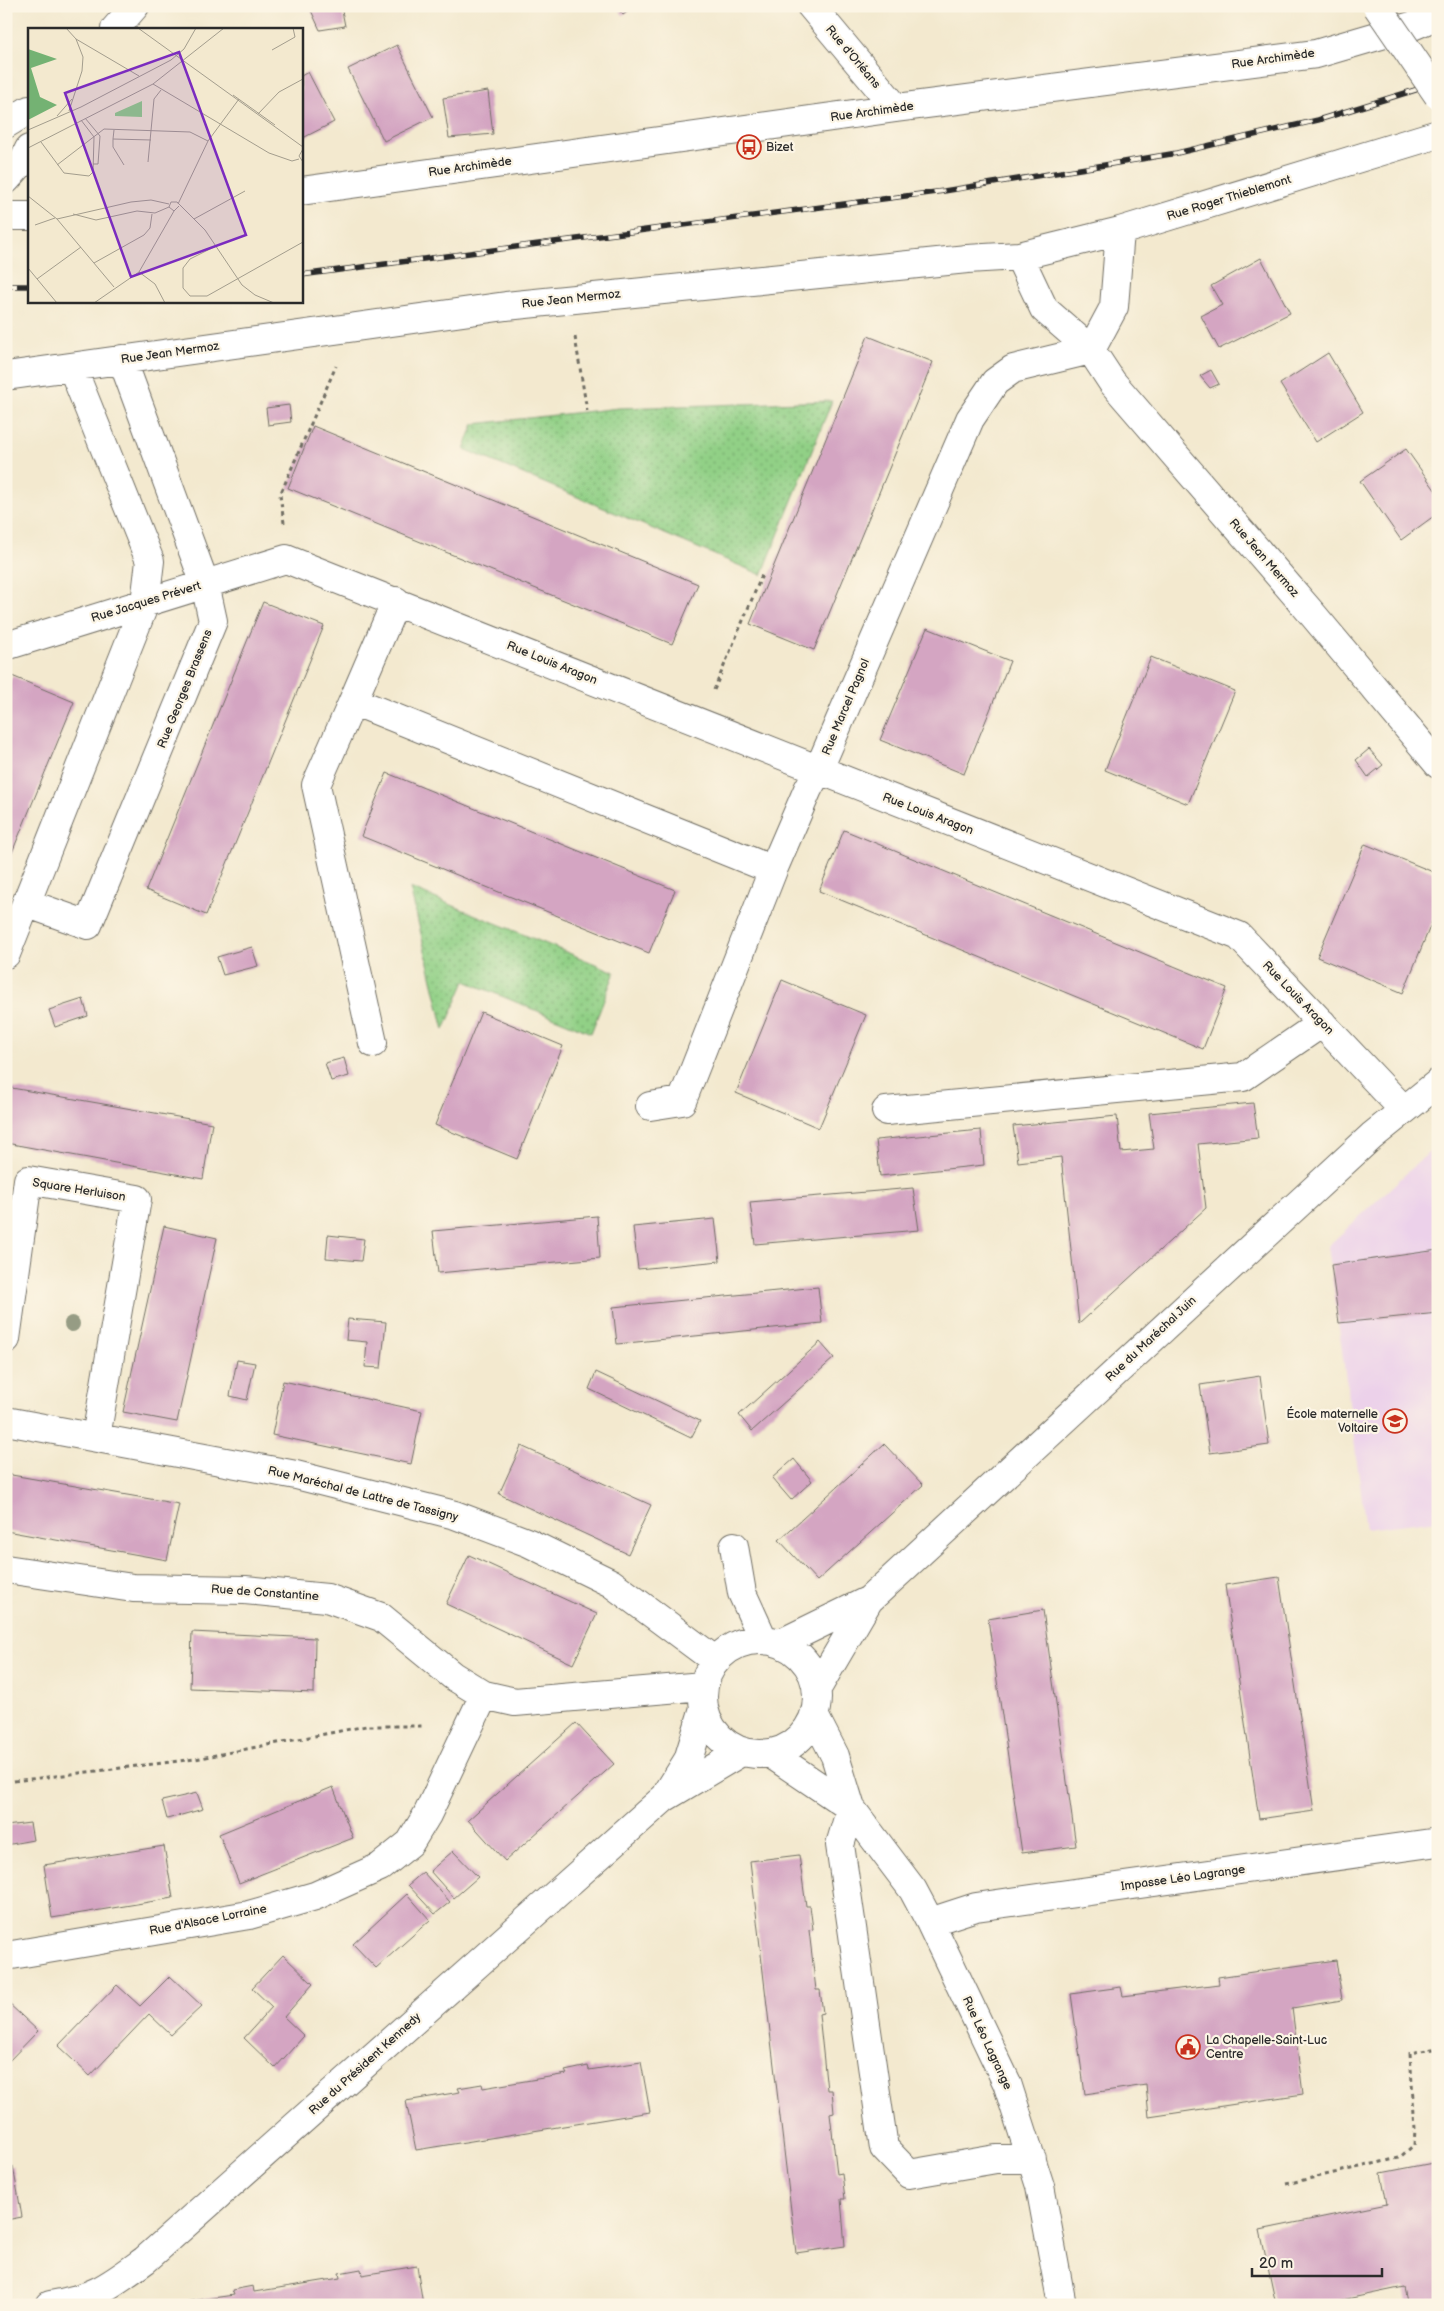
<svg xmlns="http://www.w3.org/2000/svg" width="1444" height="2311" font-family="'Balsamiq Sans',sans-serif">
  <defs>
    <pattern id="grass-dots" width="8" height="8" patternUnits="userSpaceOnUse" patternTransform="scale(1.25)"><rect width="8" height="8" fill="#91d086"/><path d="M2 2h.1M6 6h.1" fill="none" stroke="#77a96e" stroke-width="1.8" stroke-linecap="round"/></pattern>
  </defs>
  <rect width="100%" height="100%" fill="#fcf5e5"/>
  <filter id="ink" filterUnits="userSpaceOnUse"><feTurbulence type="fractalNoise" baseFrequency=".02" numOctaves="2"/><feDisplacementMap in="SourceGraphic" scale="10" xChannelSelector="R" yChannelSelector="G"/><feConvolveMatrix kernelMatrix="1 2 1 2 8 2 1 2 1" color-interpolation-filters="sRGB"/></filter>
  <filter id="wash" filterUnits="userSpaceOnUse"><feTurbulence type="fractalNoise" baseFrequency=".0096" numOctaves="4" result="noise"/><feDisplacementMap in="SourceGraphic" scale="20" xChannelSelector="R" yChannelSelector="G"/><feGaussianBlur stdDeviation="1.12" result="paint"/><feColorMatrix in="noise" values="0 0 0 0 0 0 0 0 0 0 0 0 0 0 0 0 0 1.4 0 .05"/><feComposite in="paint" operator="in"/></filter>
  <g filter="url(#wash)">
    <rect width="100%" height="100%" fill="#f3e9cf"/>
    <path fill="#ecd1ea" d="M 1438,1144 L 1438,1520 L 1366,1529 L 1328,1246 Z"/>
    <path fill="url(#grass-dots)" stroke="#5e7e58" d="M 832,401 L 762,575 L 464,449 L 474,424 L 619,408 Z
      M 410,888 L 615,972 L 591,1033 L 465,981 L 444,1030 Z"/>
    <g id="blocks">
      <path fill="#d4a5c2" d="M 309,6 L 341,6 L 345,26 L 320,30 Z
        M 616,6 L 635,6 L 623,15 Z
        M 397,45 L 433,117 L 384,141 L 348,69 Z
        M 308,72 L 334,122 L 301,139 L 301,76 Z
        M 488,91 L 493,134 L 449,138 L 443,98 Z
        M 1261,258 L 1290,313 L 1219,349 L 1201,316 L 1222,305 L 1211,286 Z
        M 868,336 L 933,362 L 814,650 L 750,624 Z
        M 1328,353 L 1363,412 L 1316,442 L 1280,384 Z
        M 1211,370 L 1219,384 L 1210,388 L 1200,376 Z
        M 289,405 L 291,422 L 268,425 L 266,408 Z
        M 313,426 L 698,584 L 672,644 L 288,488 Z
        M 1406,449 L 1438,494 L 1438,513 L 1401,540 L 1360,481 Z
        M 263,602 L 324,626 L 206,915 L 146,890 Z
        M 927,628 L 1010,661 L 964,774 L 880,740 Z
        M 1151,657 L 1235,691 L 1188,804 L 1105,770 Z
        M 12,676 L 74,702 L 6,867 L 6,691 Z
        M 1369,749 L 1383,765 L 1368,777 L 1356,760 Z
        M 387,773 L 675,890 L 649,953 L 361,836 Z
        M 844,830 L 1227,988 L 1203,1049 L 819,891 Z
        M 1365,844 L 1438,874 L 1438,907 L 1403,993 L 1317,957 Z
        M 252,947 L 258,966 L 223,975 L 217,957 Z
        M 782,980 L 866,1015 L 819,1128 L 736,1093 Z
        M 83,999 L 88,1016 L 55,1027 L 49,1010 Z
        M 481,1012 L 563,1046 L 517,1159 L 435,1125 Z
        M 344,1058 L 349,1076 L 331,1081 L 325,1063 Z
        M 6,1087 L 212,1123 L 203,1179 L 6,1143 Z
        M 1253,1103 L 1258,1138 L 1198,1144 L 1206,1208 L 1079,1324 L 1061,1157 L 1018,1162 L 1013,1126 L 1117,1116 L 1121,1152 L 1154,1149 L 1149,1113 Z
        M 981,1130 L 984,1165 L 880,1176 L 876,1140 Z
        M 913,1188 L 919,1230 L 755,1244 L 750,1202 Z
        M 597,1216 L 600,1258 L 438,1273 L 433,1231 Z
        M 715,1219 L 720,1261 L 638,1269 L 633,1227 Z
        M 164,1226 L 217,1238 L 177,1422 L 123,1412 Z
        M 328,1235 L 364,1239 L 361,1261 L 326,1258 Z
        M 1438,1250 L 1438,1313 L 1339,1323 L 1331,1265 Z
        M 818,1287 L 822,1323 L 617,1344 L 613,1307 Z
        M 348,1319 L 386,1322 L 381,1368 L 365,1367 L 367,1342 L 346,1340 Z
        M 820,1342 L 834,1358 L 752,1431 L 739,1415 Z
        M 237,1360 L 255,1363 L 247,1400 L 230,1396 Z
        M 596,1372 L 700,1421 L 691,1438 L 589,1389 Z
        M 1260,1376 L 1269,1445 L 1210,1453 L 1200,1385 Z
        M 283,1381 L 422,1411 L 411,1464 L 272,1435 Z
        M 884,1444 L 923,1485 L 817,1581 L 779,1540 Z
        M 521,1446 L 651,1505 L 628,1554 L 499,1494 Z
        M 794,1459 L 812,1481 L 791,1500 L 772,1478 Z
        M 6,1474 L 179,1504 L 167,1560 L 6,1531 Z
        M 469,1555 L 597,1614 L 573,1664 L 446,1604 Z
        M 1279,1577 L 1314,1811 L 1259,1819 L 1225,1585 Z
        M 1043,1610 L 1076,1846 L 1022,1853 L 988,1619 Z
        M 192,1632 L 315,1638 L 314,1693 L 190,1688 Z
        M 576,1723 L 614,1764 L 505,1861 L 468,1820 Z
        M 333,1787 L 353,1838 L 239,1883 L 219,1834 Z
        M 197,1793 L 203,1809 L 167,1819 L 162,1801 Z
        M 30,1823 L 33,1840 L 6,1845 L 6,1826 Z
        M 164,1846 L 173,1898 L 52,1918 L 44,1865 Z
        M 453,1851 L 478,1877 L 454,1898 L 430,1871 Z
        M 799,1855 L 806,1906 L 810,1906 L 813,1929 L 809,1930 L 816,1990 L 820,1990 L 823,2013 L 819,2014 L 827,2090 L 832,2090 L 834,2113 L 830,2114 L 837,2174 L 842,2173 L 845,2199 L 841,2199 L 845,2246 L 796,2253 L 750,1861 Z
        M 423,1872 L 450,1902 L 435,1914 L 408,1885 Z
        M 407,1894 L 430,1920 L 376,1968 L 353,1944 Z
        M 283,1955 L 313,1984 L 284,2017 L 304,2036 L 275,2068 L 244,2038 L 272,2007 L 252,1988 Z
        M 1336,1960 L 1342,2000 L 1292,2008 L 1303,2094 L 1149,2117 L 1146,2085 L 1085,2094 L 1071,1994 L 1121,1987 L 1123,1996 L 1219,1984 L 1218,1977 Z
        M 170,1976 L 202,2006 L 171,2035 L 149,2014 L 90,2076 L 58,2046 L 117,1985 L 140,2006 Z
        M 6,2001 L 38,2031 L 6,2064 Z
        M 641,2062 L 650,2112 L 416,2150 L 406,2101 L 460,2092 L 458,2088 L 482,2084 L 483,2088 L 567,2074 L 565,2071 L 588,2066 L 589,2070 Z
        M 1438,2162 L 1438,2305 L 1408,2305 L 1404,2287 L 1318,2305 L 1276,2305 L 1260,2230 L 1387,2204 L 1381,2173 Z
        M 13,2166 L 22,2217 L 6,2220 L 6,2167 Z
        M 417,2266 L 423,2305 L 183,2305 L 183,2302 L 234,2295 L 232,2290 L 253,2286 L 254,2292 L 340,2278 L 339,2273 L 361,2269 L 362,2275 Z"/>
    </g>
  </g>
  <g filter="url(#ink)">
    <use href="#blocks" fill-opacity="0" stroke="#716e64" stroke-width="1"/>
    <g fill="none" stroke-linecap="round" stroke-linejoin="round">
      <g stroke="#716e64" stroke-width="30">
        <path id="minor" d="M 811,6 L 896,108
          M 115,29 L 135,6
          M 6,124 L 29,110
          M 6,180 L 23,161 L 29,149
          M 301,191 L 896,108 L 1316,54 L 1415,25 L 1438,15
          M 6,216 L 29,216
          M 1019,256 L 1044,309 L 1091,350 L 1112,382 L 1314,616 L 1438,764
          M 1091,350 L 1114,307 L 1120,231
          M 6,376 L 506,306 L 967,259 L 1019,256 L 1120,231 L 1438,134
          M 396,601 L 353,701 L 773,870
          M 6,646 L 286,559 L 1239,936 L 1403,1109
          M 353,701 L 316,785 L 373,1043
          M 26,903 L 88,925 L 213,621 L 205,584 L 122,359
          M 6,954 L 145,603 L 150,561 L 72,367
          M 650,1106 L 682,1101 L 773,870 L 808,789 L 818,771 L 970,419 L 995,382 L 1013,369 L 1091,350
          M 886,1111 L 1243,1077 L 1322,1023
          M 6,1339 L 28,1180 L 137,1199 L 96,1437
          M 6,1421 L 296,1475 L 455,1515 L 529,1543 L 611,1583 L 716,1661
          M 734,1546 L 742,1593 L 763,1639
          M 6,1569 L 133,1588 L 245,1590 L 327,1598 L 381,1617 L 453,1676 L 484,1695 L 515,1702 L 703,1686
          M703 1697a57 57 0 1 1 114 0a57 57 0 1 1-114 0Z
          M 781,1643 L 869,1600
          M 818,1687 L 869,1600 L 1372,1136 L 1438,1083
          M 815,1717 L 835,1756 L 851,1808
          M 771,1754 L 851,1808 L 913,1890 L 930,1922 L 1007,2083 L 1040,2186 L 1062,2305
          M 668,1792 L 688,1760 L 704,1708
          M 851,1808 L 840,1845 L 884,2148 L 909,2174 L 996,2159 L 1032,2159
          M 930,1922 L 976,1907 L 1438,1842
          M 6,1956 L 249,1915 L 315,1896 L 380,1867 L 410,1843 L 427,1815 L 484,1695
          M 50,2305 C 95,2298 109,2286 145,2260 L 664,1798 L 741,1752"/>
      </g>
      <path stroke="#716e64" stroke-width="3" stroke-dasharray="4 4" stroke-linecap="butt" d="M 575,337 L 587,411
        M 284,523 L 280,495 L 336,366
        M 714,690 L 762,575
        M 6,1782 L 195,1759 L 366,1726 L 424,1726
        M 1286,2184 L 1399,2158 L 1414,2145 L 1415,2129 L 1410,2053 L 1438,2048"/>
      <use href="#minor" stroke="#fff" stroke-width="28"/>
      <g stroke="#2b2b2b" stroke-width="5.5">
        <path id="rail" d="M 301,275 L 944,191 L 1111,164 L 1177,153 L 1318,120 L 1438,83
          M 6,286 L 29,286"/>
      </g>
      <use href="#rail" stroke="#fcf5e5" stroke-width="4" stroke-dasharray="11" stroke-linecap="butt"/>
      <g stroke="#716e64" stroke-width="30" stroke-linecap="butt">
        <path id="major-bridge" d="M 1377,6 L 1438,95"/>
      </g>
      <use href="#major-bridge" stroke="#fff" stroke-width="28"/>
    </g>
    <circle fill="#969c84" cx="72" cy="1324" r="8"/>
  </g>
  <defs>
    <g id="bus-ring" transform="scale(1.25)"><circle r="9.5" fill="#fcf5e5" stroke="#c8321e" stroke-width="1.5"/><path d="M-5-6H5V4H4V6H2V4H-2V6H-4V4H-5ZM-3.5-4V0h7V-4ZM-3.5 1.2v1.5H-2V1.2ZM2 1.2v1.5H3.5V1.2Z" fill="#c8321e"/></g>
    <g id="school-ring" transform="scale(1.25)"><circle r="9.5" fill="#fcf5e5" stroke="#c8321e" stroke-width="1.5"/><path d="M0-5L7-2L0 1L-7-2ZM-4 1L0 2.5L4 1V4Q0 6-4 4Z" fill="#c8321e"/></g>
    <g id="civic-ring" transform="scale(1.25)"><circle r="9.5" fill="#fcf5e5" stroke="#c8321e" stroke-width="1.5"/><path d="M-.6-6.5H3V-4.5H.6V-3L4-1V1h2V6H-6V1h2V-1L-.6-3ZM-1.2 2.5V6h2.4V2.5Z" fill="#c8321e"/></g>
  </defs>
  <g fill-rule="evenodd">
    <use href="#bus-ring" x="749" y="147"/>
    <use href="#school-ring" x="1395" y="1421"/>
    <use href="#civic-ring" x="1188" y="2047"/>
  </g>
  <g text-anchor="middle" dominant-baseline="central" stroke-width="4.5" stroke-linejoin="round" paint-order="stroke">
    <g font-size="12" fill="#2b2b2b" stroke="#fcf5e5">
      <text transform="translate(853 57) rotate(50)">Rue d'Orléans</text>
      <text transform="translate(1273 59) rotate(-8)">Rue Archimède</text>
      <text transform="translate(872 112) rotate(-8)">Rue Archimède</text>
      <text transform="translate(470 167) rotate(-8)">Rue Archimède</text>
      <text transform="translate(1229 198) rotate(-17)">Rue Roger Thieblemont</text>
      <text transform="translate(571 299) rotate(-6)">Rue Jean Mermoz</text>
      <text transform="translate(170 353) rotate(-8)">Rue Jean Mermoz</text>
      <text transform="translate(1264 558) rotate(49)">Rue Jean Mermoz</text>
      <text transform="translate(146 602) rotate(-17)">Rue Jacques Prévert</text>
      <text transform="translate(552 663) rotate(22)">Rue Louis Aragon</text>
      <text transform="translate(185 689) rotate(-68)">Rue Georges Brassens</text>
      <text transform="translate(846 707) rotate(-67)">Rue Marcel Pagnol</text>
      <text transform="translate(928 814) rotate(21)">Rue Louis Aragon</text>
      <text transform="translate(1298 998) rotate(46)">Rue Louis Aragon</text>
      <text transform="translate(79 1190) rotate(9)">Square Herluison</text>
      <text transform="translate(1151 1339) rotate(-43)">Rue du Maréchal Juin</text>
      <text transform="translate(363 1494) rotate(14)">Rue Maréchal de Lattre de Tassigny</text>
      <text transform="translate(265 1593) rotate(4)">Rue de Constantine</text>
      <text transform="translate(1183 1878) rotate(-8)">Impasse Léo Lagrange</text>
      <text transform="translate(208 1920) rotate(-11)">Rue d'Alsace Lorraine</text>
      <text transform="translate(987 2043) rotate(65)">Rue Léo Lagrange</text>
      <text transform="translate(365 2064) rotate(-42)">Rue du Président Kennedy</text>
    </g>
    <g font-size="12" fill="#2b2b2b" stroke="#fcf5e5" text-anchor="start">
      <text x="766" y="147">Bizet</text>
      <text x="1378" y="1414" text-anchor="end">École maternelle<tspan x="1378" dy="14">Voltaire</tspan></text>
      <text x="1206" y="2040">La Chapelle-Saint-Luc<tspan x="1206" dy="14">Centre</tspan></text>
    </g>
  </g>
  <g transform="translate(28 28)">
    <rect width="275" height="275" fill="#f3e9cf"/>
    <path d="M 114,73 L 114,89 L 87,88 L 87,85 Z" fill="#91d086"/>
    <path d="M 0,21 L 29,31 L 3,40 L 12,69 L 29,77 L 0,92 Z" fill="#74b273"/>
    <path fill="none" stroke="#a39d8d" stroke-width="1" d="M 38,0 L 48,11 L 55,29 L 54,43 L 41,83M 110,0 L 275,119M 48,11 L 111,48M 244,22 L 267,9 L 265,0M 125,56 L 241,125 L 264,133 L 271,131M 205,67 L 247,97M 230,86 L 251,64 L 275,51M 29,88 L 44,71M 57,90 L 72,108 L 70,136 L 65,136M 0,102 L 53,79 L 143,32 L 156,21 L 168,0M 86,102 L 85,111 L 123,112M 85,111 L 85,119 L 96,137M 13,114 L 36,145 L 61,148 L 65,144 L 66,109 L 53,92M 0,120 L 125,56 L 196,0M 275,121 L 271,128 L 275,134M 120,134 L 126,71 L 133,62M 29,137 L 76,101 L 162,104 L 180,113M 0,168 L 29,191 L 86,259M 150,176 L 180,113 L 211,71M 151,178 L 146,183 L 141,179 L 143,174 L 149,174 L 177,202 L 214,257 L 227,267 L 246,275M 45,186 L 68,192 L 109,183 L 127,185 L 141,179M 29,191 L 103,174 L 123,172 L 141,176M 166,191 L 217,163M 7,197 L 27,190M 188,218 L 162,231 L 155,240 L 155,260 L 162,268 L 179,268 L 275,214M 66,235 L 116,207 L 122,200 L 124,186M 0,240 L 29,275M 111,244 L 127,256 L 137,275M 9,251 L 53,219M 66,275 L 111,244 L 146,183"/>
    <path fill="#7b2cbf" fill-opacity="0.15" stroke="#7b2cbf" stroke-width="2.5" d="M 151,24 L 218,207 L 103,249 L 37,65 Z"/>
    <rect width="275" height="275" fill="none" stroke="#2b2b2b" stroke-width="2.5"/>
  </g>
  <rect width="1444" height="2311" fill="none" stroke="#fcf5e5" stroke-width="25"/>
  <path d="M1252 2268v8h130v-8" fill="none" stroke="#2b2b2b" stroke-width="2.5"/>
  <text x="1259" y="2268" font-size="15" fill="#2b2b2b" stroke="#fcf5e5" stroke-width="4" paint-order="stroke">20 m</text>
</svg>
